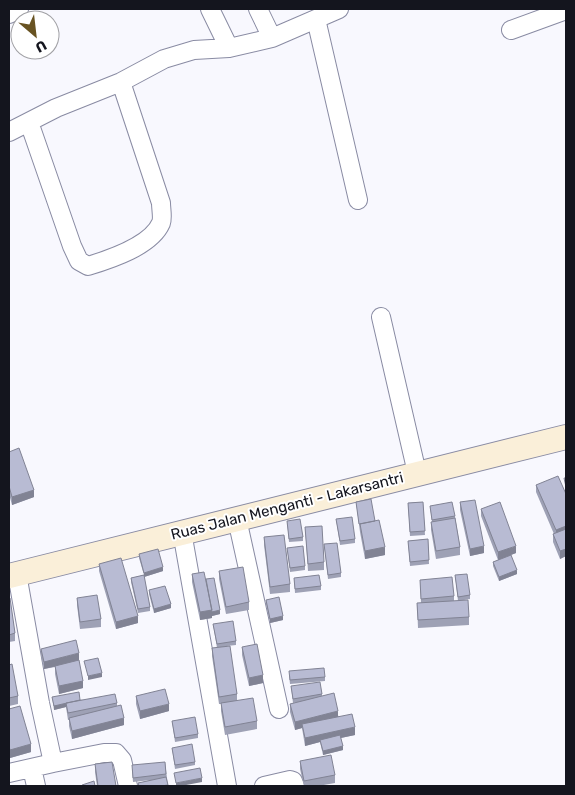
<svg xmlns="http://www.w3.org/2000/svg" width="575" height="795" font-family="Rubik,sans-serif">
  <rect width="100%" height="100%" fill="#f8f8fe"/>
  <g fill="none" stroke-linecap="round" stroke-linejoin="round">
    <g stroke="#898ba3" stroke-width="20">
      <path id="street" d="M 210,9 L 229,48
        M 258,9 L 272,38
        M 9,14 L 19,9
        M 316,19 L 358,200
        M 511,30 L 566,10
        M 29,122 L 72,246 L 79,261 L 88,266 C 111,259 151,246 161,223 C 163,218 161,209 161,203 L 121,82
        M 9,132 L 56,108 L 121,82 L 164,59 L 194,50 L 229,48 L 272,38 L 339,9
        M 381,317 L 417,473
        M 237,519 L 279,709
        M 182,532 L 227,786
        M 17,574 L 40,703 L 53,763 L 104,753 L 116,753 L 122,760 L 128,786
        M 32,768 L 36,786
        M 9,773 L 53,763
        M 264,786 L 290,780 L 293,781 L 295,786"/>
    </g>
    <g stroke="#898ba3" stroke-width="26">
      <path id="secondary" d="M 9,576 L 566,437"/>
    </g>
    <use href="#street" stroke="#fff" stroke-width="18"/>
    <use href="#secondary" stroke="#faefd9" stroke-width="24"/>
  </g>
  <path fill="#9ea1b5" d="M 9,452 L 34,497 L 12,505 L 9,494 Z
    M 536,485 L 566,494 L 566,556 L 560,559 L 553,542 L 553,534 L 554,534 L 536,492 Z
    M 356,502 L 375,521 L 385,555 L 365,559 L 360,532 Z
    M 423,502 L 425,535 L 410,536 L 408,503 Z
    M 460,502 L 484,553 L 470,556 L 460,510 Z
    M 430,506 L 455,516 L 460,547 L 460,555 L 436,559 L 431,530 L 431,522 L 432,522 Z
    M 481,509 L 516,553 L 511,555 L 517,574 L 499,581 L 493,566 L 493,562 L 498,560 L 481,516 Z
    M 336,519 L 355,539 L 355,543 L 340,545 Z
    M 287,521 L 303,537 L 303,541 L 289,542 Z
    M 305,527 L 324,562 L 324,570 L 308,571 Z
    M 264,537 L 290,584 L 290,592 L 270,594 L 264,545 Z
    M 428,539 L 429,564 L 410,566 L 408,541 Z
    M 324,544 L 341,573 L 341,577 L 328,579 Z
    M 287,548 L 305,566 L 305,570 L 290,572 Z
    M 139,554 L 163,571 L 144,577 L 150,607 L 150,611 L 138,613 L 131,582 L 131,578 L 144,575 L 139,558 Z
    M 99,564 L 138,623 L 116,629 L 99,571 Z
    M 219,571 L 249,602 L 249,610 L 226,614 L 219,579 Z
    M 192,574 L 206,582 L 220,614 L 212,616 L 212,613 L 212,618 L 200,620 L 192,582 Z
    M 455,575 L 470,595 L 470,599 L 458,601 Z
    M 294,578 L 321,586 L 321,590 L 295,593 Z
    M 420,580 L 454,596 L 454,601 L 469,617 L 469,625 L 418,628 L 417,603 L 421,603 Z
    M 149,590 L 171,608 L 154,613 L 149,594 Z
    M 9,598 L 15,633 L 15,641 L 9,642 Z
    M 77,598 L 101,619 L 101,627 L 80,629 L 77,605 Z
    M 266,600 L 283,620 L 270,623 L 266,604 Z
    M 213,624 L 236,641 L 236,645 L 227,646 L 237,694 L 237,700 L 257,721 L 257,729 L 225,735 L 221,711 L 221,704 L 219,704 L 212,656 L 212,648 L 217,648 Z
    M 242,647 L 263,683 L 249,686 L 242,655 Z
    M 41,649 L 79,661 L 83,688 L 59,694 L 55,674 L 55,667 L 44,669 L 41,656 Z
    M 9,665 L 18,696 L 18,704 L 9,706 Z
    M 289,675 L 325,677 L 325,681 L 290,684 Z
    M 291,686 L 322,694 L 322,697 L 355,735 L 341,738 L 343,750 L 323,755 L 320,742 L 305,746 L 302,728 L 295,730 L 290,712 L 290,704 L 304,701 L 293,703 Z
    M 136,696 L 169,711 L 140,719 L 136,704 Z
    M 52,697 L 117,703 L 117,706 L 124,725 L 72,739 L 69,726 L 69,720 L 68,720 L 66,707 L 54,710 Z
    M 9,709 L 31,752 L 10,758 L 9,753 Z
    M 172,721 L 198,734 L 198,738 L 175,742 Z
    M 172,748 L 195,762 L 195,765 L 175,769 Z
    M 300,761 L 335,775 L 335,783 L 318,786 L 304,786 L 300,769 Z
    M 165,762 L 168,786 L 138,786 L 138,783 L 151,780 L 133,782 L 132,769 Z
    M 95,764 L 116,786 L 97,786 L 95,772 Z"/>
  <path fill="#818394" d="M 34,490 L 34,497 L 12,505 L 12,497 Z
    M 566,526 L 566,533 L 556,538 L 556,530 Z
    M 484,546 L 484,553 L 470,556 L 470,549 Z
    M 516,546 L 516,553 L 498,560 L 498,552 Z
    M 385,547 L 385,555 L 365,559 L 365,551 Z
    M 566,549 L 566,556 L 560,559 L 560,551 Z
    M 163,567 L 163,571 L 144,577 L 144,573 Z
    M 517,570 L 517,574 L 499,581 L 499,577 Z
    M 171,604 L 171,608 L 154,613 L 154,609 Z
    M 212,610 L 212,618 L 200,620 L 200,612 Z
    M 220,610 L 220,614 L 212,616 L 212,612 Z
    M 138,616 L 138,623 L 116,629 L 116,622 Z
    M 283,616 L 283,620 L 270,623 L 270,619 Z
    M 79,653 L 79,661 L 44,669 L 44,662 Z
    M 102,673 L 102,677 L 88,680 L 88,676 Z
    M 263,675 L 263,683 L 249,686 L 249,678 Z
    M 83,681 L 83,688 L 59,694 L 59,686 Z
    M 66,703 L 66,707 L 54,710 L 54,706 Z
    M 169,704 L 169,711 L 140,719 L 140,711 Z
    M 338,711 L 338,718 L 302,724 L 302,728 L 295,730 L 295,722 Z
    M 124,718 L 124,725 L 72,739 L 72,731 Z
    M 355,727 L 355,735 L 321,742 L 320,740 L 320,742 L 305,746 L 305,738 Z
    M 31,744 L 31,752 L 10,758 L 10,750 Z
    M 343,746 L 343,750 L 323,755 L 323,751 Z
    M 202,778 L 202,782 L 181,786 L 176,786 L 176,783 Z"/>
  <path fill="#b8bbd3" stroke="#818394" d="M 19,448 L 34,490 L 12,497 L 9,486 L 9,452 Z
    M 558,476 L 566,494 L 566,526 L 556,530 L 536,485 Z
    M 564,478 L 566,478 L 566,487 Z
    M 371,499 L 375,521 L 359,524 L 356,502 Z
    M 475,500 L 484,546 L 470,549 L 460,502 Z
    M 423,502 L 425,531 L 410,532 L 408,503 Z
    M 452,502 L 455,516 L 432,520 L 430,506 Z
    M 500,502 L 516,546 L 498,552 L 481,509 Z
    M 352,517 L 355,539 L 340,541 L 336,519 Z
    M 455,518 L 460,547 L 436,551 L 431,522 Z
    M 300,519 L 303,537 L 289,539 L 287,521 Z
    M 379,520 L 385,547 L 365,551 L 360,524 Z
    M 322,526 L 324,562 L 308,564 L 305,527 Z
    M 566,529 L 566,549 L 560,551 L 553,534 Z
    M 284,535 L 290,584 L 270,587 L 264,537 Z
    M 428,539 L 429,560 L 410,562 L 408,541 Z
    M 337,543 L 341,573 L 328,575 L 324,544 Z
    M 303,546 L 305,566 L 290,568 L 287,548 Z
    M 158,549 L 163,567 L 144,573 L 139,554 Z
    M 511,555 L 517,570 L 499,577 L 493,562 Z
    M 121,558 L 138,616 L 116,622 L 99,564 Z
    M 243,567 L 249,602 L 226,607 L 219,571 Z
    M 204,572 L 212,610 L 200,612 L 192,574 Z
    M 467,574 L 470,595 L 458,597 L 455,575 Z
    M 144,575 L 150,607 L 138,609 L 131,578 Z
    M 319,575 L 321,586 L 295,589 L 294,578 Z
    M 452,577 L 454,596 L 421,599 L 420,580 Z
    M 214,578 L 220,610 L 212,612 L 206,579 Z
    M 165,586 L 171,604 L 154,609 L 149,590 Z
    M 97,595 L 101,619 L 80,622 L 77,598 Z
    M 279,597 L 283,616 L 270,619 L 266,600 Z
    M 9,598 L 10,598 L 15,633 L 9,635 Z
    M 468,600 L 469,617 L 418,620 L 417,603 Z
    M 233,621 L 236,641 L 217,644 L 213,624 Z
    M 76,640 L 79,653 L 44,662 L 41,649 Z
    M 257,644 L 263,675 L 249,678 L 242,647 Z
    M 230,646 L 237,694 L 219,697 L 212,648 Z
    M 98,658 L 102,673 L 88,676 L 84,661 Z
    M 79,660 L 83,681 L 59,686 L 55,666 Z
    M 12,664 L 18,696 L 9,698 L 9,665 Z
    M 324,668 L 325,677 L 290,680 L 289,671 Z
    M 320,682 L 322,694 L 293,699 L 291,686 Z
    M 165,689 L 169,704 L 140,711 L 136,696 Z
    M 79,692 L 80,700 L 54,706 L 52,697 Z
    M 334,693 L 338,711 L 295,722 L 290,704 Z
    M 115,694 L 117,703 L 68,713 L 66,703 Z
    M 253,698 L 257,721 L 225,727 L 221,703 Z
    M 121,705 L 124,718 L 72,731 L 69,718 Z
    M 20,706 L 31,744 L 10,750 L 9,746 L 9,709 Z
    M 352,714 L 355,727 L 305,738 L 302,724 Z
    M 195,717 L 198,734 L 175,738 L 172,721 Z
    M 340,735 L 343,746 L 323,751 L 320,740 Z
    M 192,744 L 195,762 L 175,765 L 172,748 Z
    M 331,755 L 335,775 L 304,781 L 300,761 Z
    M 112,762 L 116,786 L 98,786 L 95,764 Z
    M 165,762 L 166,774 L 133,778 L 132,765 Z
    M 200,768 L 202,778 L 176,783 L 174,773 Z
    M 166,777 L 168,785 L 161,786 L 139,786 L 138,783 Z
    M 94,781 L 95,786 L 82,786 L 82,785 Z"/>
  <g text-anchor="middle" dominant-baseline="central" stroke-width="4" stroke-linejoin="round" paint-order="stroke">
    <g font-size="15" fill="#14151e" stroke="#fff">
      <text transform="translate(287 506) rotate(-14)">Ruas Jalan Menganti - Lakarsantri</text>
    </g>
  </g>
  <rect width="575" height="795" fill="none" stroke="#14151e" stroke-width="20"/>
  <g transform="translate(35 35) rotate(152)"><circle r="24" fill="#ffffff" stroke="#a1a1a5"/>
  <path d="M0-4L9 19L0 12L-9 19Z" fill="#685322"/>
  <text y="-8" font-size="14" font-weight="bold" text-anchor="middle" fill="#14151e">U</text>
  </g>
</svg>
